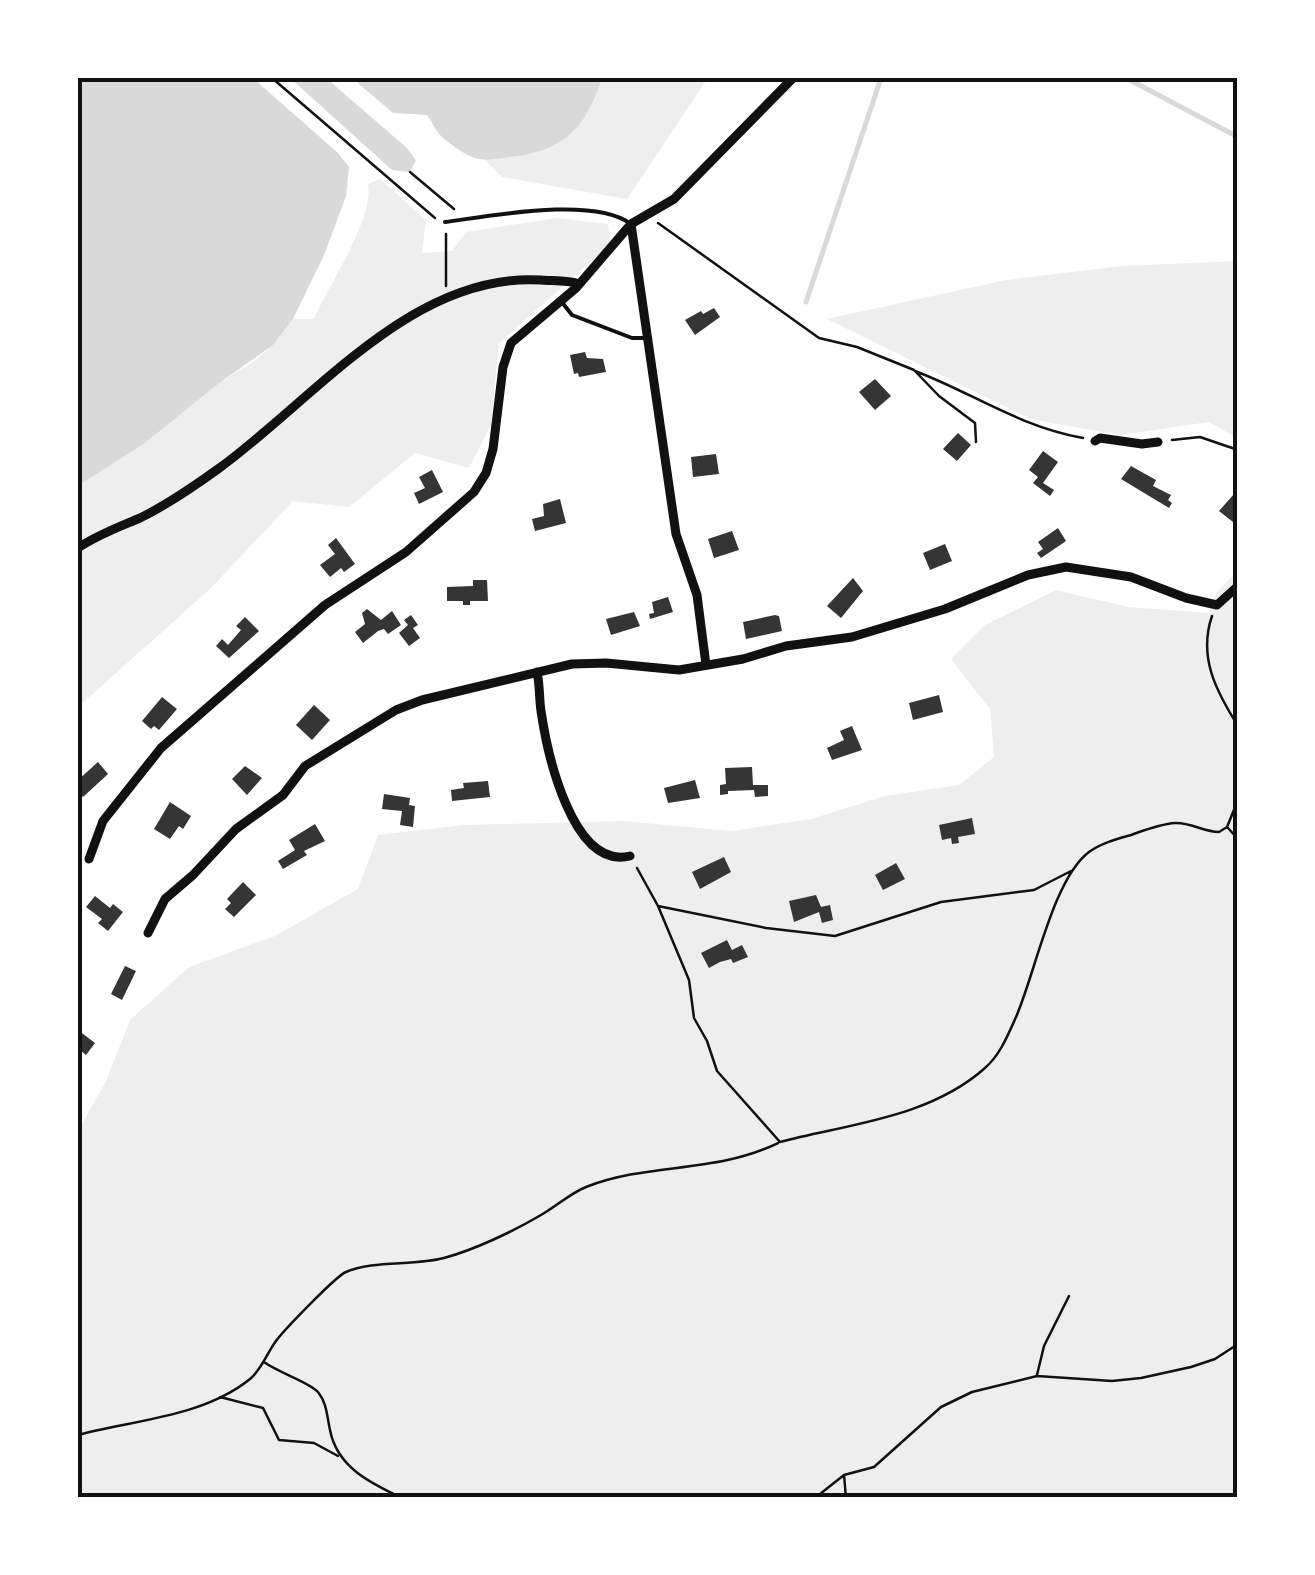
<svg xmlns="http://www.w3.org/2000/svg" width="1315" height="1575" font-family="'Noto Serif',serif">
  <rect width="100%" height="100%" fill="#fff"/>
  <path fill="#eee" d="M 403,78 L 708,78 L 627,199 L 502,177 Z
    M 380,179 L 426,220 L 422,253 L 452,251 L 466,232 L 557,218 L 608,224 L 610,244 L 499,343 L 491,425 L 469,468 L 415,453 L 349,507 L 293,501 L 210,589 L 78,707 L 78,486 L 145,443 L 218,384 L 257,359 L 273,345 L 293,319 L 314,319 C 328,286 375,217 368,184 Z
    M 1237,261 L 1237,438 L 1209,422 L 1119,435 L 1031,419 L 827,319 L 1006,280 L 1122,266 Z
    M 1237,571 L 1237,1497 L 78,1497 L 78,1125 L 82,1124 L 106,1081 L 130,1020 L 189,967 L 275,936 L 358,889 L 378,835 L 464,825 L 622,821 L 731,831 L 811,819 L 885,796 L 959,785 L 994,757 L 990,709 L 951,659 L 985,625 L 1056,590 L 1128,607 L 1209,613 L 1217,592 Z"/>
  <path fill="#d9d9d9" d="M 78,78 L 253,78 L 338,153 L 349,167 L 346,196 L 325,253 L 293,319 L 273,345 L 218,384 L 145,443 L 78,486 Z
    M 290,78 L 326,78 L 407,148 L 416,160 L 410,172 L 392,170 Z
    M 352,78 L 602,78 C 586,128 564,151 510,157 C 501,158 488,161 479,159 C 467,157 448,143 439,134 C 434,128 432,121 427,115 L 393,113 Z"/>
  <g fill="none" stroke-linecap="round" stroke-linejoin="round">
    <path stroke="#d9d9d9" stroke-width="5" d="M 1126,78 L 1238,137
      M 806,302 L 881,78"/>
  </g>
  <path fill="#353535" d="M 714,308 L 720,317 L 695,335 L 685,320 L 701,311 L 703,314 Z
    M 585,352 L 587,358 L 603,359 L 606,372 L 579,377 L 578,373 L 574,374 L 570,355 Z
    M 875,379 L 891,396 L 875,410 L 859,392 Z
    M 958,433 L 971,445 L 957,461 L 943,449 Z
    M 1043,451 L 1058,462 L 1043,483 L 1054,490 L 1050,496 L 1033,483 L 1038,477 L 1029,470 Z
    M 716,454 L 719,474 L 693,477 L 691,457 Z
    M 1131,466 L 1156,480 L 1153,486 L 1171,495 L 1168,500 L 1172,503 L 1169,508 L 1121,479 Z
    M 432,470 L 443,492 L 419,504 L 414,493 L 425,488 L 419,477 Z
    M 1234,494 L 1238,497 L 1238,516 L 1233,522 L 1219,511 Z
    M 560,499 L 566,523 L 535,531 L 532,519 L 544,516 L 543,504 Z
    M 1058,528 L 1066,541 L 1041,558 L 1037,553 L 1043,549 L 1038,542 Z
    M 732,531 L 739,550 L 714,558 L 708,539 Z
    M 336,538 L 355,564 L 344,572 L 341,568 L 330,577 L 320,565 L 335,554 L 328,545 Z
    M 945,544 L 952,561 L 930,570 L 923,553 Z
    M 853,578 L 863,591 L 841,618 L 827,606 Z
    M 473,580 L 487,580 L 488,601 L 470,601 L 470,605 L 463,605 L 463,601 L 447,601 L 447,587 L 473,586 Z
    M 668,597 L 673,612 L 650,619 L 649,614 L 654,613 L 652,602 Z
    M 367,609 L 381,620 L 392,611 L 401,625 L 388,634 L 384,629 L 378,631 L 363,643 L 355,632 L 365,624 L 362,613 Z
    M 634,612 L 640,626 L 611,635 L 606,619 Z
    M 411,615 L 418,625 L 413,628 L 420,638 L 409,646 L 399,633 L 408,625 L 404,620 Z
    M 775,615 L 779,616 L 782,631 L 746,639 L 743,622 Z
    M 245,617 L 259,631 L 229,658 L 216,646 L 222,639 L 228,645 L 241,630 L 236,626 Z
    M 939,695 L 943,712 L 913,720 L 909,703 Z
    M 162,697 L 177,709 L 159,730 L 154,726 L 151,729 L 142,721 Z
    M 314,705 L 330,720 L 312,740 L 296,725 Z
    M 852,726 L 862,750 L 832,760 L 827,748 L 844,740 L 840,731 Z
    M 98,762 L 108,774 L 83,797 L 78,791 L 78,780 Z
    M 245,766 L 262,778 L 247,795 L 232,779 Z
    M 752,767 L 753,785 L 768,785 L 768,796 L 755,797 L 754,790 L 728,791 L 728,794 L 720,795 L 720,785 L 726,784 L 725,768 Z
    M 695,780 L 700,798 L 668,803 L 664,788 Z
    M 488,781 L 490,797 L 452,801 L 451,790 L 464,788 L 463,783 Z
    M 384,794 L 410,798 L 409,805 L 415,806 L 413,827 L 400,825 L 402,811 L 382,809 Z
    M 170,802 L 191,816 L 183,829 L 179,826 L 170,839 L 154,829 Z
    M 972,818 L 975,834 L 958,837 L 959,843 L 952,844 L 951,838 L 942,840 L 939,825 Z
    M 315,824 L 325,841 L 304,851 L 307,855 L 283,869 L 278,861 L 295,850 L 289,840 Z
    M 724,857 L 731,872 L 700,889 L 692,872 Z
    M 896,863 L 905,879 L 883,890 L 875,875 Z
    M 243,882 L 256,895 L 234,917 L 225,909 L 231,903 L 227,899 Z
    M 816,895 L 821,907 L 830,905 L 833,920 L 822,923 L 819,912 L 794,922 L 789,901 Z
    M 95,896 L 110,908 L 113,904 L 123,912 L 108,931 L 98,923 L 102,919 L 86,907 Z
    M 727,940 L 732,950 L 742,945 L 748,957 L 733,963 L 731,959 L 720,962 L 709,968 L 701,953 Z
    M 125,966 L 136,971 L 122,1000 L 111,994 Z
    M 78,1030 L 95,1043 L 86,1055 L 81,1051 L 78,1056 Z"/>
  <g fill="none" stroke-linecap="round" stroke-linejoin="round">
    <path stroke="#111" stroke-width="2.5" d="M 272,78 L 435,218
      M 410,172 L 454,209
      M 658,223 L 819,338 L 857,347 L 914,370 L 939,396 L 975,423 L 976,442
      M 446,234 L 446,286
      M 915,371 C 975,394 1018,426 1083,438
      M 1172,440 L 1200,437 L 1238,450
      M 1212,616 C 1198,657 1216,691 1238,726
      M 1228,828 L 1238,839
      M 637,868 L 658,906 L 689,980 L 694,1018 L 707,1041 L 717,1071 L 780,1142 C 848,1124 929,1118 985,1068 C 1000,1055 1008,1035 1016,1017 C 1035,974 1053,879 1089,852 C 1101,843 1117,839 1131,835 C 1145,830 1160,824 1175,823 C 1190,822 1204,832 1219,832 L 1227,827 L 1238,800
      M 658,906 L 766,928 L 835,936 L 941,902 L 1034,890 L 1071,871
      M 264,1362 C 279,1373 309,1382 318,1392 C 327,1403 327,1417 330,1430 C 337,1467 370,1483 402,1498
      M 1037,1375 L 1044,1346 L 1069,1296
      M 220,1397 L 263,1408 L 279,1440 L 314,1443 L 338,1456
      M 78,1435 C 134,1420 203,1417 250,1379 C 262,1369 267,1353 276,1341 C 284,1330 336,1276 346,1272 C 372,1260 414,1266 444,1258 C 474,1250 514,1231 541,1215 C 557,1206 569,1194 586,1187 C 650,1162 714,1174 778,1143
      M 844,1475 L 846,1498
      M 815,1498 L 844,1475 L 874,1467 L 941,1407 L 972,1392 L 1037,1376 L 1112,1381 L 1141,1378 L 1191,1367 L 1215,1359 L 1238,1344"/>
    <path stroke="#111" stroke-width="4" d="M 445,222 C 491,216 594,196 631,224
      M 561,301 L 572,315 L 632,338 L 645,338"/>
    <path stroke="#111" stroke-width="9" d="M 631,224 L 676,534 L 697,595 L 706,665
      M 1095,441 L 1100,438 L 1142,444 L 1158,442
      M 78,548 C 97,535 119,527 140,518 C 167,505 193,487 218,469 C 314,400 412,272 541,280 C 553,281 568,280 579,284
      M 537,672 C 540,685 539,698 541,711 C 547,752 572,870 630,856
      M 89,859 L 103,821 L 161,748 L 325,605 L 406,552 L 474,492 L 486,473 L 493,449 L 503,367 L 511,343 L 576,288 L 631,224 L 674,199 L 793,78
      M 148,933 L 165,899 L 193,875 L 236,829 L 283,795 L 305,766 L 396,710 L 422,700 L 572,664 L 606,663 L 679,670 L 743,659 L 786,646 L 852,637 L 945,609 L 1028,575 L 1066,567 L 1131,577 L 1186,598 L 1217,605 L 1238,586"/>
  </g>
  <rect width="1315" height="1575" fill="none" stroke="#ffffff" stroke-width="160"/>
  <rect x="80" y="80" width="1155" height="1415" fill="none" stroke="#111" stroke-width="4"/>
</svg>
